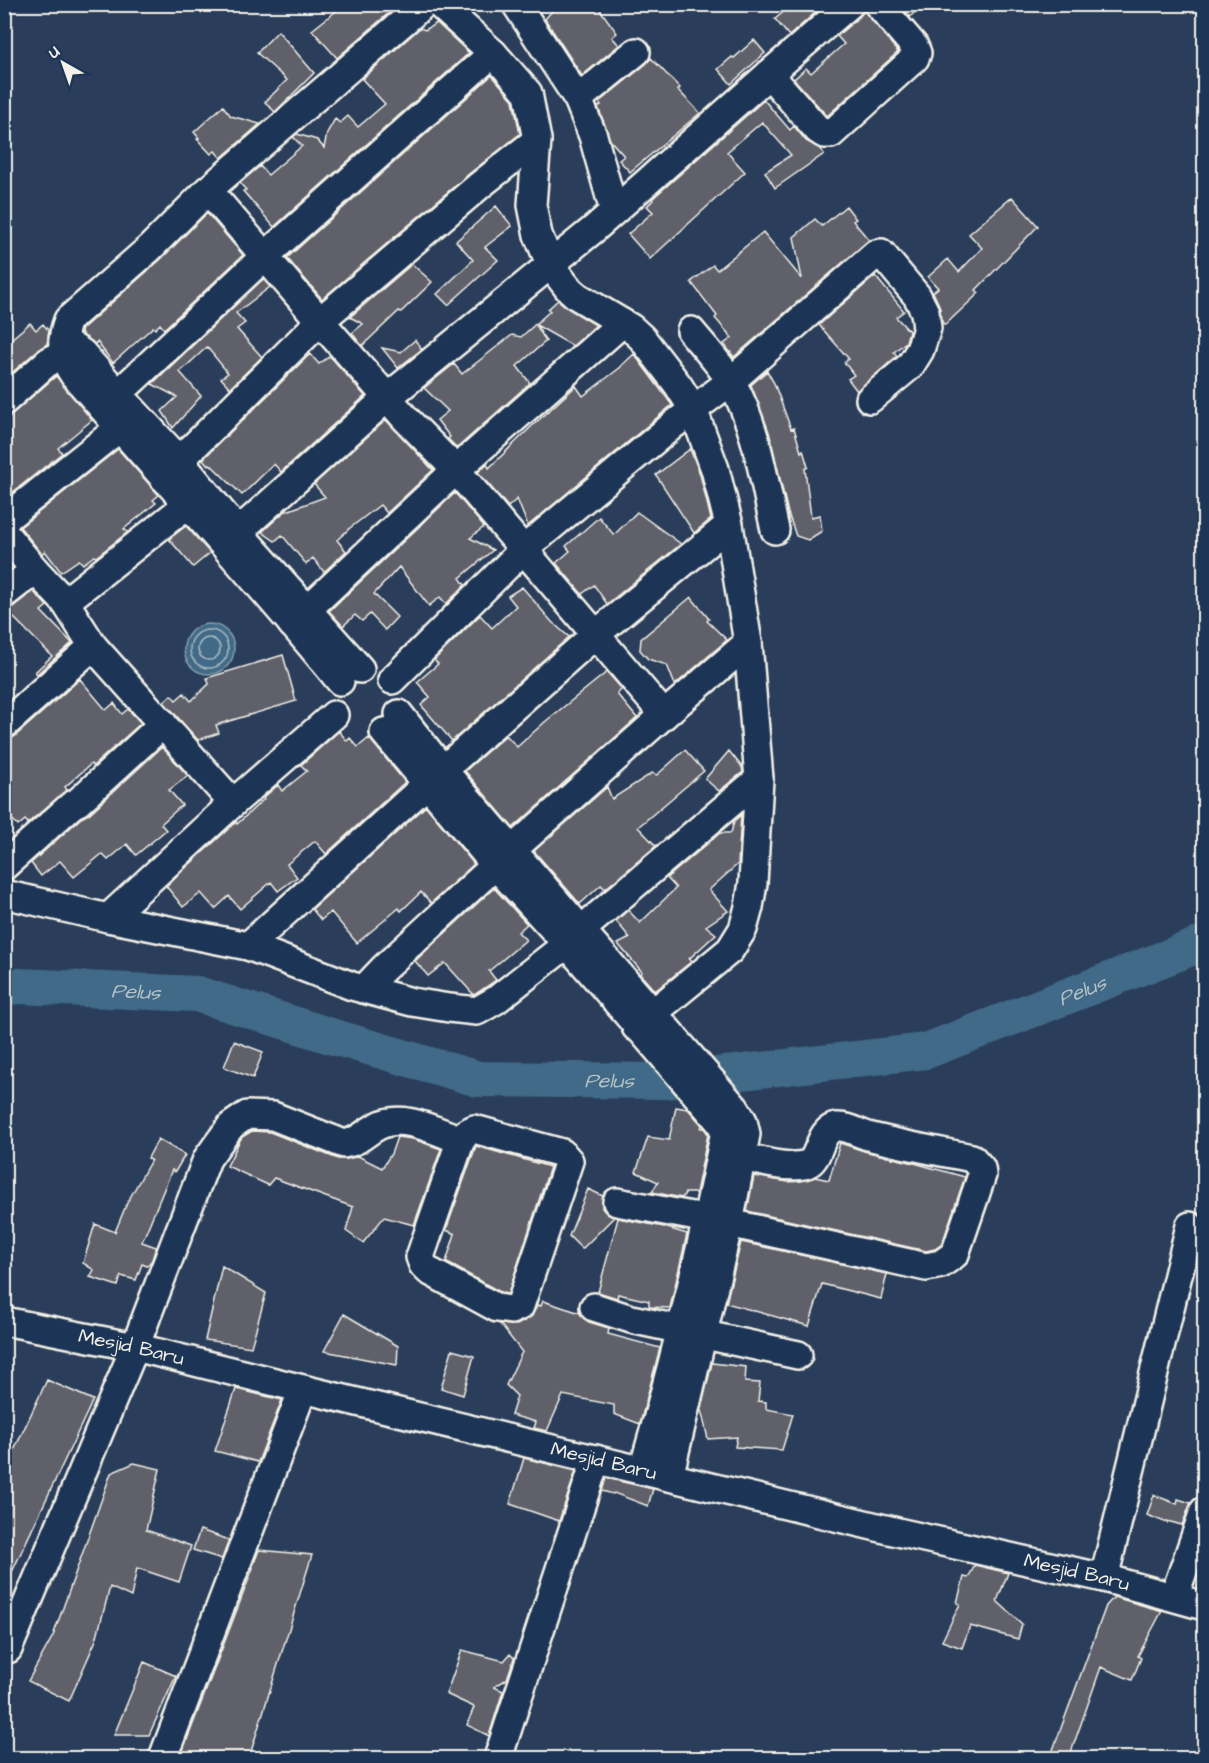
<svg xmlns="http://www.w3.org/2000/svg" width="1209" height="1763" font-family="'Architects Daughter',sans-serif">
  <rect width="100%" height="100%" fill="#2a3e5b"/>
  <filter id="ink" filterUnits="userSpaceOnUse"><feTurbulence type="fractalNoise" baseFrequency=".0167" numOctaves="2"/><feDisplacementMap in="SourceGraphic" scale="12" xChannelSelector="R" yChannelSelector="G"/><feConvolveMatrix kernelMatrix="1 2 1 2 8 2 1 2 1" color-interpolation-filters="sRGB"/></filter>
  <g filter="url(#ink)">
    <path fill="#406a87" stroke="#88a0ae" stroke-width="1.5" d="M184 649a25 25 0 1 1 50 0a25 25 0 1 1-50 0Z"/>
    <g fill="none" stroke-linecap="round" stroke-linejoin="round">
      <path stroke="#acbbc1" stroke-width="1.5" d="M190 649a19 19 0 1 1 38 0a19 19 0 1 1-38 0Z
        M198 649a11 11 0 1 1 22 0a11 11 0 1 1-22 0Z"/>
      <path stroke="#406a87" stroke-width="36" id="s1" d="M 4,987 L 18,986 L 197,994 L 334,1037 L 478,1079 L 664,1081 L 926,1051 L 1204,943"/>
    </g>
    <path fill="#60616a" stroke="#f4f1e8" stroke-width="1.5" d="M 345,4 L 399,4 L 337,58 L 312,30 Z
      M 558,4 L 596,4 L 617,33 L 612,37 L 619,45 L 582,76 L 545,19 Z
      M 793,4 L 825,4 L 789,36 L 775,19 Z
      M 899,4 L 923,4 L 910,17 Z
      M 864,10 L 898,52 L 827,116 L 794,79 L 806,68 L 811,73 L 844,44 L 837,36 L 860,16 Z
      M 437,23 L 469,53 L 274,227 L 243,191 L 246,190 L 240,183 L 260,166 L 268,175 L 302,146 L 293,137 L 297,134 L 317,140 L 324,148 L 327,133 L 335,119 L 340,123 L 348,116 L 358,127 L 385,104 L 362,79 L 420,28 L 425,30 Z
      M 278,31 L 314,73 L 275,112 L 265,102 L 287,80 L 257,53 Z
      M 754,40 L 765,53 L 731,84 L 718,69 L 732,57 L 734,58 Z
      M 651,58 L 680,88 L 678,90 L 700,113 L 630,172 L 619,160 L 624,156 L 610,140 L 598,107 L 601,105 L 599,102 L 646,64 Z
      M 492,75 L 513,100 L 520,134 L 470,173 L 322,299 L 287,258 Z
      M 764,100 L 790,130 L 794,126 L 806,141 L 821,149 L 824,154 L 775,188 L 765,172 L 791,155 L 762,122 L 727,152 L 745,172 L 650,259 L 628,234 L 653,212 L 647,206 L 653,200 L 652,199 Z
      M 223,106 L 231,116 L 260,124 L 221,158 L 215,151 L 211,154 L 197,139 L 199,138 L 194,132 Z
      M 1012,197 L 1038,226 L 976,290 L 979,293 L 945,325 L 942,322 L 939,305 L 933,292 L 938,288 L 928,277 L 948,259 L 959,272 L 982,248 L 969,234 Z
      M 496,206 L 512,226 L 485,247 L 498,260 L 448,305 L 437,294 L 473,260 L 456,241 Z
      M 846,206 L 856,219 L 853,221 L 869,240 L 734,357 L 724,344 L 732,338 L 715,318 L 717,316 L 691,282 L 713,265 L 717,270 L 763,232 L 802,279 L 794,237 L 815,219 L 822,226 Z
      M 207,213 L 243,255 L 164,329 L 160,324 L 155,329 L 153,327 L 113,363 L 97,342 L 95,344 L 83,335 L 81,332 L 82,329 L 160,260 Z
      M 412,264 L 432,282 L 401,312 L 399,311 L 362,346 L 352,333 L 363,324 L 350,317 Z
      M 875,276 L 904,311 L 896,317 L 909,331 L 906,342 L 894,352 L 897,356 L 857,391 L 848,379 L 854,375 L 844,362 L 849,359 L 819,325 Z
      M 263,279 L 270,287 L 236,313 L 245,323 L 237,329 L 262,357 L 230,388 L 221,378 L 228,373 L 207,347 L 180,372 L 201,396 L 173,428 L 162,411 L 177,397 L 152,384 Z
      M 558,300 L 569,309 L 596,325 L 573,346 L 536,325 L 546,341 L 517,366 L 530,383 L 457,448 L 448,439 L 450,437 L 437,420 L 448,411 L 424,388 L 454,364 L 462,374 L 512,335 L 521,337 L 550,311 L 548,309 Z
      M 30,323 L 36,330 L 43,324 L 49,331 L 47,344 L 39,349 L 7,377 L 5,372 L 12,366 L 4,358 L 4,345 Z
      M 415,340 L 422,349 L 398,368 L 382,348 L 401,352 Z
      M 310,354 L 319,364 L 330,356 L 365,396 L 281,472 L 274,464 L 242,495 L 210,464 L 208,465 L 203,459 Z
      M 634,354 L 672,405 L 528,526 L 517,499 L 508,507 L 478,472 L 487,464 L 489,468 L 532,426 L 576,386 L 583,396 L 621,367 L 621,366 Z
      M 767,371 L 774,383 L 791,429 L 794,428 L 801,452 L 803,450 L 808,467 L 805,469 L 811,517 L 820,515 L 822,531 L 808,540 L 796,536 L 788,513 L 769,432 L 751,385 Z
      M 56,376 L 92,420 L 58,448 L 62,453 L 13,492 L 4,484 L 4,424 L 12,414 Z
      M 386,420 L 433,470 L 387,513 L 380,505 L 350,528 L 337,540 L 346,551 L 324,572 L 313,558 L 306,564 L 282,535 L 275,541 L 262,532 L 284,512 L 325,497 L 314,484 Z
      M 118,449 L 159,495 L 153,500 L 156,503 L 124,529 L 128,532 L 96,557 L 94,556 L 83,564 L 79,560 L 61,572 L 45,551 L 42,554 L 20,527 Z
      M 690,449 L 700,474 L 711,519 L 694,533 L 656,475 Z
      M 455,493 L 484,527 L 470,538 L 493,550 L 460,578 L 465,585 L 446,604 L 440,597 L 429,606 L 399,567 L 374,594 L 397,617 L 385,630 L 370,614 L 362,621 L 355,615 L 343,626 L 329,611 Z
      M 637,512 L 681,544 L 607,604 L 594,585 L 582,594 L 556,563 L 570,551 L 566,546 L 599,517 L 614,535 Z
      M 186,526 L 210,553 L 193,567 L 169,539 Z
      M 522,587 L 552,622 L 569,637 L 452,741 L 421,705 L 430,697 L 417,682 L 438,664 L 434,660 L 480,615 L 492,628 L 516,606 L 508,596 Z
      M 33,591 L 47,606 L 41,611 L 72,643 L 37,674 L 35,672 L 52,656 L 6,610 L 14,606 Z
      M 691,597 L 709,619 L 707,621 L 727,640 L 675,685 L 667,665 L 648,659 L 640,650 L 641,639 Z
      M 283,655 L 296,701 L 216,725 L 219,733 L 198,740 L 164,702 L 171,695 L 176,700 L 184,693 L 191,701 L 209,684 L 207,678 Z
      M 607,672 L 622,689 L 617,694 L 637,718 L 513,828 L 465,771 L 506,735 L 517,747 L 546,721 Z
      M 80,679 L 106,710 L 114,703 L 122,714 L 128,709 L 141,723 L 93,766 L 91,764 L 65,787 L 67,790 L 28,823 L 25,820 L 18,826 L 4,810 L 4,740 L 14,737 Z
      M 339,731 L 347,741 L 350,738 L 358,747 L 369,738 L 405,782 L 326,854 L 315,841 L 287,864 L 297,877 L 278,891 L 271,882 L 240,909 L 229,896 L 215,909 L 201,893 L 183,907 L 166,886 L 236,822 L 237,824 L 264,799 L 263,798 L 278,785 L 282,791 L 307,771 L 301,765 Z
      M 162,747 L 188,776 L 169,790 L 182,805 L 161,824 L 166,830 L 136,855 L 127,844 L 108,860 L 102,854 L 74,877 L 60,861 L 41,876 L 31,863 L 81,818 L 89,814 Z
      M 685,750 L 704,771 L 638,827 L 656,846 L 605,889 L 601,885 L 580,904 L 534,851 L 607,787 L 612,799 L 652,773 L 657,775 Z
      M 729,751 L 742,767 L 743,772 L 719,791 L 705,779 Z
      M 426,806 L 474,864 L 431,903 L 421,892 L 401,911 L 399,908 L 357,943 L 331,912 L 321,920 L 312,909 Z
      M 741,815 L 738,864 L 709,890 L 728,911 L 706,926 L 716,934 L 689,959 L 692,961 L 655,991 L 640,974 L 642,972 L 618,944 L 630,938 L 616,921 L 628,910 L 640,923 L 676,888 L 667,878 L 720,833 L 731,833 L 734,821 Z
      M 494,888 L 527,924 L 518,932 L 526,940 L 489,971 L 496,980 L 474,995 L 445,963 L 428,976 L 415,961 Z
      M 234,1041 L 263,1052 L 253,1078 L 224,1067 Z
      M 676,1107 L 688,1109 L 702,1125 L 701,1128 L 704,1128 L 708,1134 L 696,1193 L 685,1193 L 682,1198 L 652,1192 L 658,1182 L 636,1172 L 648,1137 L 669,1140 Z
      M 252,1131 L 270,1132 L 338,1159 L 347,1159 L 358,1156 L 382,1168 L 391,1154 L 397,1137 L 413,1139 L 441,1149 L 414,1225 L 384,1217 L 363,1243 L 346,1231 L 353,1207 L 274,1178 L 268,1185 L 227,1166 L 238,1144 L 242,1137 Z
      M 158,1139 L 185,1155 L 175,1172 L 172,1170 L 142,1242 L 156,1247 L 152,1260 L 147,1266 L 142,1264 L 136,1280 L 121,1276 L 118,1286 L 90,1277 L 94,1270 L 83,1263 L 95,1224 L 115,1232 L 127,1203 L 151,1160 L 148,1158 Z
      M 840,1143 L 864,1151 L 914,1163 L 965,1177 L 942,1244 L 935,1249 L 926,1251 L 747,1211 L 754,1176 L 788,1182 L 801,1181 L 815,1177 L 829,1180 Z
      M 476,1146 L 550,1167 L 508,1294 L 502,1293 L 446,1262 L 455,1234 L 446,1230 Z
      M 588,1189 L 603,1196 L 602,1208 L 607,1214 L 614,1217 L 582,1249 L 569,1236 Z
      M 618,1218 L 664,1227 L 687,1234 L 670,1308 L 649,1307 L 649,1301 L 618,1294 L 617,1298 L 598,1292 Z
      M 741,1242 L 887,1274 L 881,1299 L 822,1284 L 809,1326 L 726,1303 Z
      M 222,1266 L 266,1293 L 251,1347 L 205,1340 Z
      M 543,1301 L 580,1313 L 583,1318 L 589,1322 L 609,1328 L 608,1334 L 660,1348 L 640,1424 L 614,1414 L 614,1405 L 563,1395 L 547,1431 L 534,1428 L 536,1422 L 511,1415 L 517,1396 L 506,1385 L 522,1352 L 500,1324 L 517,1325 L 526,1320 L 532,1316 L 537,1305 L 541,1306 Z
      M 344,1314 L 398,1346 L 397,1365 L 324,1351 Z
      M 452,1350 L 474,1356 L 463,1395 L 441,1388 Z
      M 712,1363 L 746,1367 L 745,1382 L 760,1383 L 758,1401 L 766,1402 L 766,1409 L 793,1414 L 782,1450 L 735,1447 L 737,1437 L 708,1439 L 701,1409 Z
      M 47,1380 L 93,1400 L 4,1589 L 4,1472 Z
      M 236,1389 L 282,1400 L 258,1462 L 215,1451 Z
      M 524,1458 L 576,1471 L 559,1521 L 510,1504 Z
      M 134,1463 L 160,1469 L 146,1530 L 191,1546 L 179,1582 L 137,1568 L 131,1597 L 110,1587 L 96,1640 L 69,1701 L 28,1681 L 53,1636 L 111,1473 Z
      M 606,1478 L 653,1489 L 648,1506 L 614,1493 L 613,1494 L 602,1491 Z
      M 1154,1495 L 1177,1504 L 1178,1499 L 1191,1503 L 1182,1525 L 1167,1521 L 1167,1523 L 1147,1515 Z
      M 200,1530 L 229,1540 L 222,1559 L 193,1550 Z
      M 259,1550 L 312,1555 L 249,1758 L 180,1758 L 253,1568 L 252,1568 Z
      M 975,1565 L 1008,1573 L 997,1601 L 1022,1624 L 1018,1639 L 970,1626 L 962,1648 L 942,1641 L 960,1604 L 957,1603 L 964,1577 L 968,1578 Z
      M 1114,1597 L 1162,1611 L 1138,1656 L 1141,1658 L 1132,1680 L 1101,1667 L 1069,1758 L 1050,1758 L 1106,1606 Z
      M 462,1650 L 504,1661 L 510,1654 L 514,1658 L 507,1679 L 494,1687 L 503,1691 L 489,1736 L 467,1725 L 474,1707 L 446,1694 Z
      M 144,1662 L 176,1676 L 149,1735 L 114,1735 Z"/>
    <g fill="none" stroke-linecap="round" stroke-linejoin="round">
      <g stroke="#f4f1e8" stroke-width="32">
        <g id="minor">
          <path d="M 439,4 L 493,53 L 528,93 L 537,140 L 532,205 L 538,235 L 551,266 L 568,288 L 577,296 L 631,328 L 642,338 L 678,385 L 693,409 L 715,469 L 729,525 L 748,643 L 759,779 L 753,883 L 749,907 L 743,929 L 730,950 L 636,1027"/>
          <path d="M 516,4 L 578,99 L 593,136 L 614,211"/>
          <path d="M 769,74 L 818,130 L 824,134 L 831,134 L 915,58 L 917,53 L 914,46 L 878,4"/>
          <path d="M 578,99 L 636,52"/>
          <path d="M 208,190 L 320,321 L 406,419 L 456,470 L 664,715"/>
          <path d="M 691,331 C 705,348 721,365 732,383 C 757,427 764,481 775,530"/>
          <path d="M 63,341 L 82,353 L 118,394 L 179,460 L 238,532 L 360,669"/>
          <path d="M 4,401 L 49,361 L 63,354"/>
          <path d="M 103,408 L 265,256 L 493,53"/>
          <path d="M 163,477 L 320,321 L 480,185 L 537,140"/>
          <path d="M 4,520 L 133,417"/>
          <path d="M 4,533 L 35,570 L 65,602 L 93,646 L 233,803"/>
          <path d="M 226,546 L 238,532 L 388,397 L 594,229 L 769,74 L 850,4"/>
          <path d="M 4,594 L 35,570"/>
          <path d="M 65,602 L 188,504 L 202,491"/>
          <path d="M 292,624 L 456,470 L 622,323"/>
          <path d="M 392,680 L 523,550 L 673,425 L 731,381 L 876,254 L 881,253 L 917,296 L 925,312 L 927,328 L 920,350 L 910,366 L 870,399"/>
          <path d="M 340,681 C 255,576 162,478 74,375 C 61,357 60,341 68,320 L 150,248 L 208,190 L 424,4"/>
          <path d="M 399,714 L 443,770 L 512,850 L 735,1108 L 743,1121 L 746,1134 L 729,1223 L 669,1477"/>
          <path d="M 4,725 L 93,646"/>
          <path d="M 384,732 L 496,866 L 567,944 L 719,1121 L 724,1129 L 724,1136 C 702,1249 675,1359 643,1470"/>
          <path d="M 4,866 L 72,805 L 78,802 L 152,734 L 162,722"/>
          <path d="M 4,894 L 108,918 L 248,946 L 352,986 L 412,1002 L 449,1008 L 477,1011 L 496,1000 L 567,944 L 581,930 L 759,779"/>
          <path d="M 108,918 L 233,803 L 334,715"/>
          <path d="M 248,946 L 427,784 L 596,634 L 729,525"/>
          <path d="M 364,989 L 384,968 L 512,850 L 664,715 L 748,643"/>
          <path d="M 474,1129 L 562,1153 L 569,1161 L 520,1306 L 511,1310 L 497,1308 L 429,1271 L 423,1265 L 420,1257 L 460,1142 L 466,1133 Z"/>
          <path d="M 617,1202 L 729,1223 L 926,1267 L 941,1264 L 955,1254 L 982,1175 L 981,1168 L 972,1158 C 937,1151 902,1145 868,1136 C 858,1133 847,1126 837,1127 C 818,1129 821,1159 807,1164 C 786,1171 747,1157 725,1152"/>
          <path d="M 594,1307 L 631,1319 L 798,1355"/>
          <path id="s2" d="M 4,1321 L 135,1347 L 303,1389 L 902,1533 L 1104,1578 L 1204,1606"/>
          <path d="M 1104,1578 L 1190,1226"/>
          <path d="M 1174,1597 L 1204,1511"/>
          <path d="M 8,1649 L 135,1347 L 207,1159 L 217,1145 L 231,1126 L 247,1115 L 273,1116 L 344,1144 C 358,1142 366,1132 378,1126 C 402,1113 433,1130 456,1138 L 460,1142"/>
          <path d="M 164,1755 L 303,1389"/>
          <path d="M 498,1758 L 596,1459"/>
        </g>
      </g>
      <use href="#minor" stroke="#1d3557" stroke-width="27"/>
    </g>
  </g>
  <g text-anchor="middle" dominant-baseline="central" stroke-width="4.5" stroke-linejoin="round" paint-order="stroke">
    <g font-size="20" fill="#f4f1e8" stroke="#1d3557">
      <text stroke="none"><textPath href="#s2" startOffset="130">Mesjid Baru</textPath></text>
      <text stroke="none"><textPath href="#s2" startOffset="616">Mesjid Baru</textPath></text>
      <text stroke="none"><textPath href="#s2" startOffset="1102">Mesjid Baru</textPath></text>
    </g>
    <g font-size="21" font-style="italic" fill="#b5c2c6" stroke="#1d3557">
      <text stroke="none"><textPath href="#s1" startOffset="132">Pelus</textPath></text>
      <text stroke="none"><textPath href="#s1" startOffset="1104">Pelus</textPath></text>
      <text stroke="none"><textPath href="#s1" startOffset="618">Pelus</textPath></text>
    </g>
  </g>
  <rect width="1209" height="1763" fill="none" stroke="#1d3557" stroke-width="24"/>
  <rect x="12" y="12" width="1185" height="1739" fill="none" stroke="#f4f1e8" stroke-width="2" filter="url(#ink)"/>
  <g transform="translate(63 63) rotate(320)" stroke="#1d3557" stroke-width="4.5" paint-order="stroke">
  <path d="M0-4.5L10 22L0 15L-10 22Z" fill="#f4f1e8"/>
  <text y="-9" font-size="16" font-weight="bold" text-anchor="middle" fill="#f4f1e8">U</text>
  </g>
</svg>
